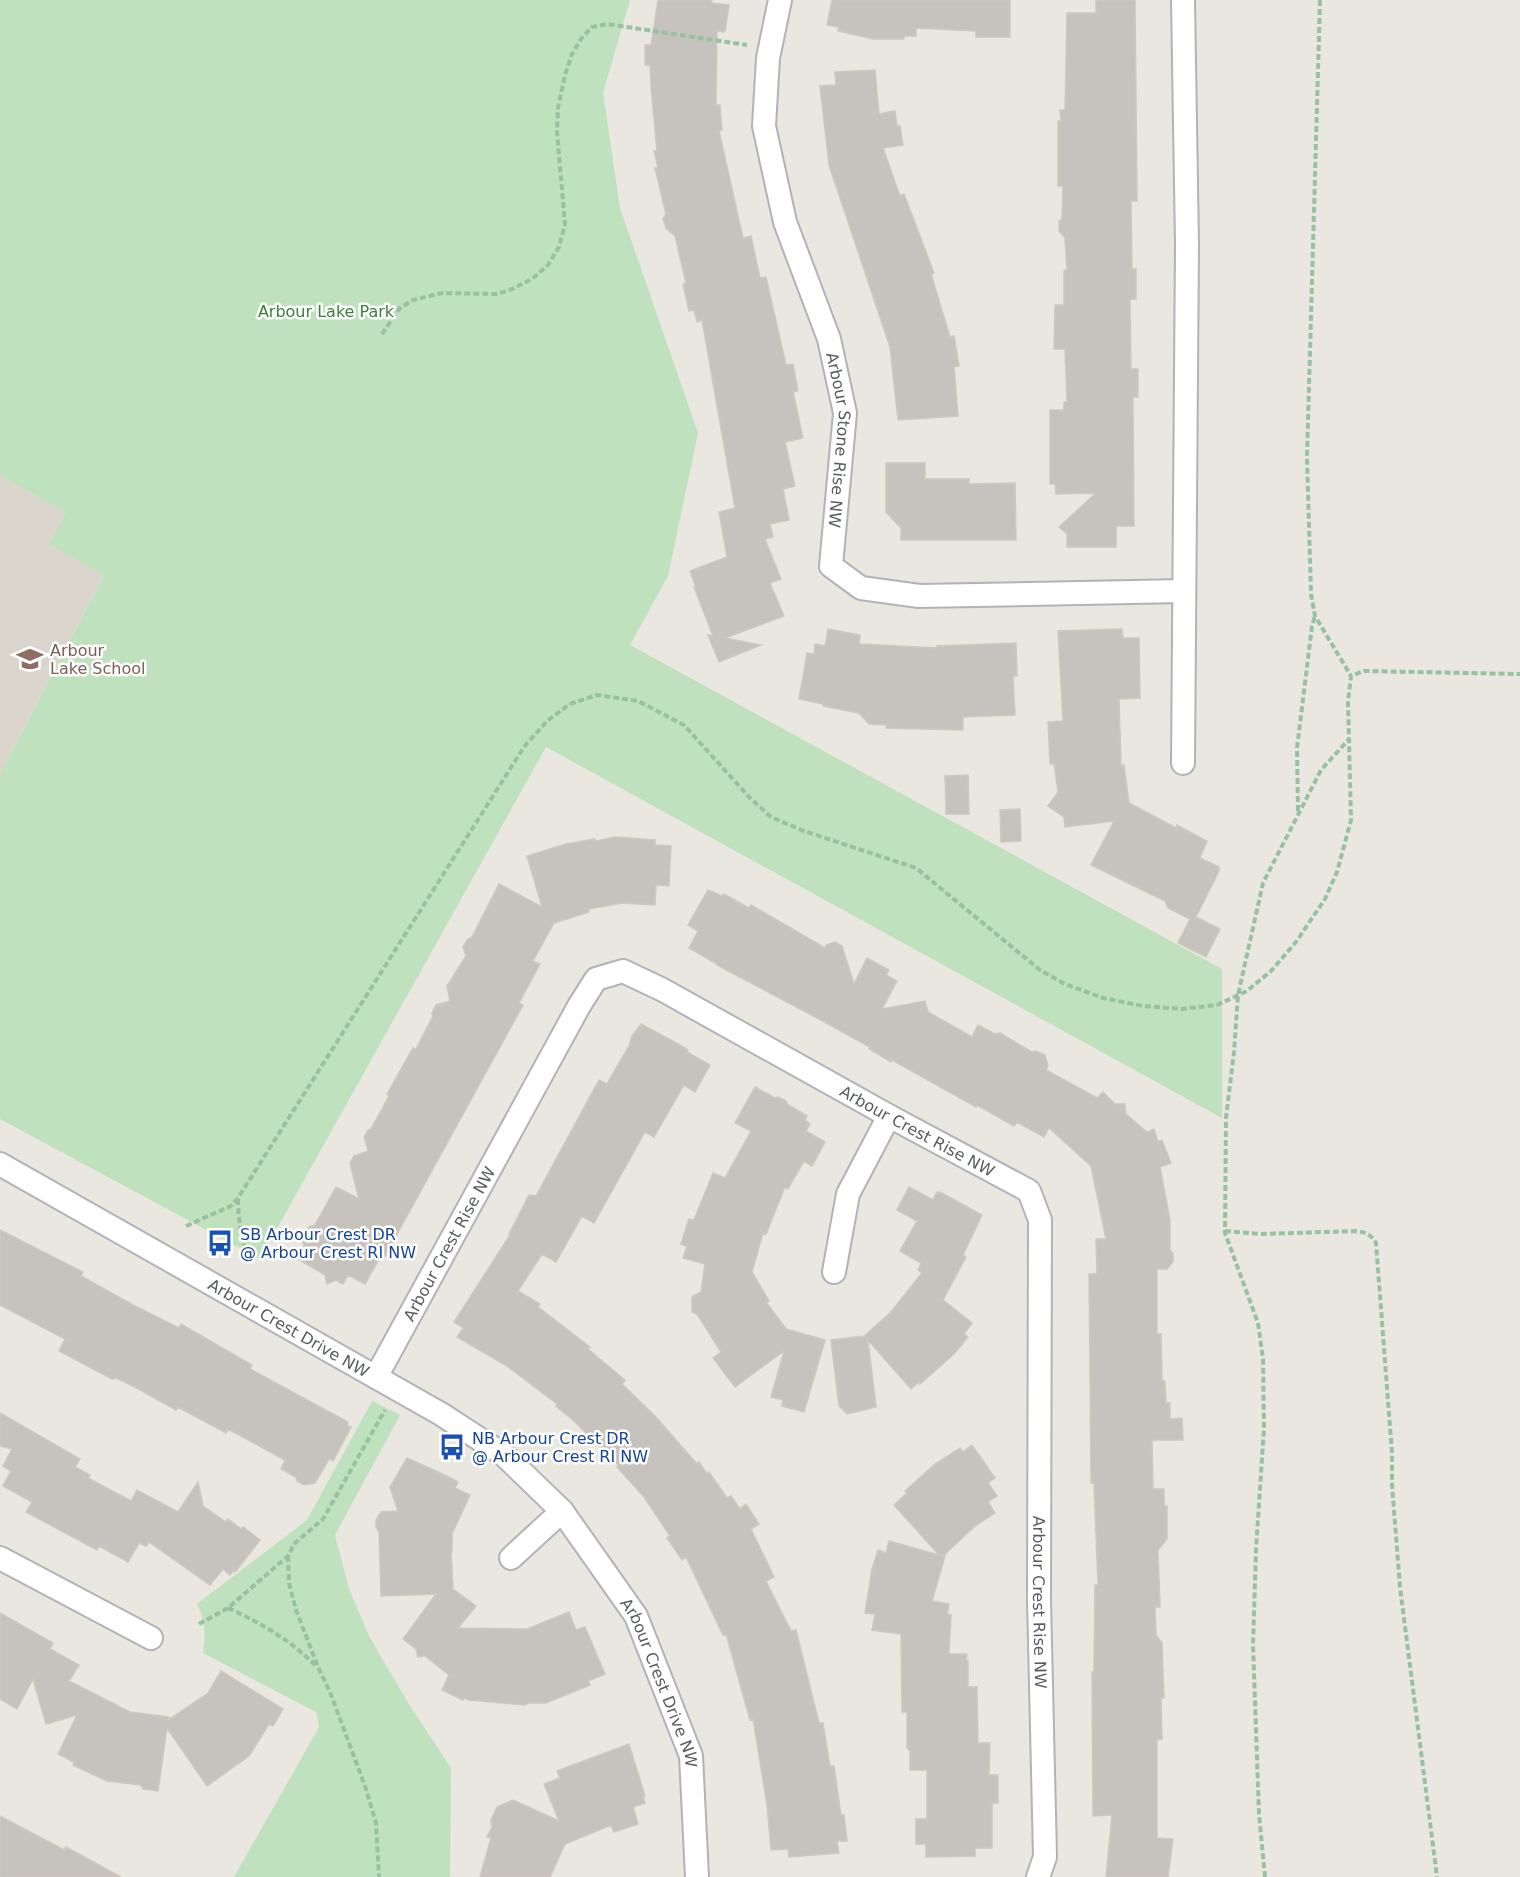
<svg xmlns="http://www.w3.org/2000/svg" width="1520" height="1877" font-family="'DejaVu Sans',sans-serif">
  <rect width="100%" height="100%" fill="#eae7e0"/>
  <path fill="#dad6ce" d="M 0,475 L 120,544 L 0,774 Z"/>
  <path fill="#c0e1bd" d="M 0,0 L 630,0 L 603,93 L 620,208 L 698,433 L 668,576 L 630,645 L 1222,969 L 1222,1118 L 546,747 L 260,1259 L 0,1119 L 0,774 L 104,575 L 49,544 L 66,513 L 0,475 Z
    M 372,1401 L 400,1415 L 335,1535 L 349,1589 L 369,1636 L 410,1706 L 451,1768 L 450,1877 L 234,1877 L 319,1727 L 316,1712 L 203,1653 C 205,1635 206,1621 197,1604 L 307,1520 Z"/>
  <path fill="#c6c2bd" stroke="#cec8bf" stroke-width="1.5" d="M 658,0 L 712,0 L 711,3 L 729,5 L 725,32 L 717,31 L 716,105 L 720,105 L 722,130 L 719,131 L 743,238 L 751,236 L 760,278 L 766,277 L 786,365 L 793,364 L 798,391 L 793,392 L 803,438 L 785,442 L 795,486 L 783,489 L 789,520 L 770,524 L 773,537 L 765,539 L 781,579 L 770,583 L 784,616 L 725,638 L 761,645 L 719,662 L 708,635 L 713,636 L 694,587 L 696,587 L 690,571 L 727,557 L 719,512 L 735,508 L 702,320 L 697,322 L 694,310 L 689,311 L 683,284 L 686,283 L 675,236 L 666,228 L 663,219 L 666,214 L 655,168 L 658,168 L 654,151 L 657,151 L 651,87 L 650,65 L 645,65 L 645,45 L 651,45 Z
    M 832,0 L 1010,0 L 1010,37 L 976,37 L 976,31 L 916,28 L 916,36 L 904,36 L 904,39 L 873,39 L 838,31 L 839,27 L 827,25 Z
    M 1096,0 L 1135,0 L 1137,201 L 1131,201 L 1132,269 L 1136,269 L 1136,299 L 1130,299 L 1131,369 L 1138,369 L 1138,397 L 1133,397 L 1134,526 L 1116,526 L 1116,547 L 1067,547 L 1067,534 L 1059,527 L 1096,493 L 1056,494 L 1055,484 L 1050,484 L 1050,410 L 1064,410 L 1064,402 L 1067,402 L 1065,349 L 1054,349 L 1055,305 L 1064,305 L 1064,270 L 1067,270 L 1065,238 L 1059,231 L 1059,222 L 1062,218 L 1063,186 L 1058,186 L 1058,121 L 1061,121 L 1060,110 L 1065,110 L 1067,13 L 1096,13 Z
    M 875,70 L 879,114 L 895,111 L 897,126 L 900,126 L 903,145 L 883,148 L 900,196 L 904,194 L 934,273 L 931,274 L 950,337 L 954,336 L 959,366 L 954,367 L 958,416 L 898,420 L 890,347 L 829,165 L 820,86 L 836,85 L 835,72 Z
    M 886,463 L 925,463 L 925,479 L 969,479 L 969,484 L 1015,483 L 1016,540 L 901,540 L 901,528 L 886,512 Z
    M 828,629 L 860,635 L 859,644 L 937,648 L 937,646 L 1016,643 L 1017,676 L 1013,676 L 1015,715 L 963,717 L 963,730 L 886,728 L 887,725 L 869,724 L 859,713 L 823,706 L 823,704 L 799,699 L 807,653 L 814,654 L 815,644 L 825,646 Z
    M 1122,629 L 1123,638 L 1139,638 L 1140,698 L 1119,699 L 1121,766 L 1124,765 L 1129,803 L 1176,828 L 1177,825 L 1207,841 L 1200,858 L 1219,867 L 1219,871 L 1196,917 L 1220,929 L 1206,957 L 1178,943 L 1190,919 L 1168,908 L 1165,901 L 1091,865 L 1114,821 L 1065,827 L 1064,817 L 1048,806 L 1058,792 L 1054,764 L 1050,764 L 1048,722 L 1063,721 L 1058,631 Z
    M 968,775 L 969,814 L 946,814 L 945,776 Z
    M 1020,809 L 1021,841 L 1001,842 L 1000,810 Z
    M 615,837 L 655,840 L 655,845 L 671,846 L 669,886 L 656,885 L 655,905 L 623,903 L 588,909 L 589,912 L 554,923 L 533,961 L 540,964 L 519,1003 L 523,1005 L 385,1256 L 382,1254 L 365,1284 L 348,1275 L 343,1284 L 336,1280 L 327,1284 L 325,1275 L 298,1259 L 304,1247 L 302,1238 L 309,1227 L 315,1225 L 336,1187 L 359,1199 L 350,1163 L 354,1156 L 368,1151 L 364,1137 L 368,1130 L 371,1129 L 389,1096 L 387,1094 L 413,1048 L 416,1049 L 433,1016 L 432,1013 L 436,1005 L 450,1001 L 447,986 L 466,956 L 463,947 L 467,940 L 472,937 L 499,884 L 542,907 L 527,856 L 566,844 L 594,839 L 597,841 Z
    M 708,890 L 722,896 L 724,894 L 749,908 L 751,905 L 825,948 L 826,945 L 835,942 L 842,946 L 854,984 L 867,958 L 889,970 L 886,975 L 897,981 L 882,1009 L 925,1001 L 928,1012 L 972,1037 L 978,1025 L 995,1034 L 1000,1033 L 1032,1052 L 1036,1051 L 1045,1055 L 1048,1066 L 1046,1070 L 1097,1098 L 1103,1092 L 1115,1104 L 1125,1104 L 1126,1114 L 1147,1132 L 1154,1129 L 1158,1142 L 1162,1140 L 1171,1163 L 1160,1167 L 1170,1220 L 1170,1250 L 1173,1253 L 1173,1262 L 1167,1269 L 1157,1269 L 1157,1334 L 1161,1334 L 1162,1379 L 1165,1382 L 1166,1403 L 1170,1403 L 1170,1419 L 1182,1418 L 1183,1440 L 1152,1440 L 1153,1489 L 1164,1489 L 1164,1506 L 1167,1506 L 1167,1539 L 1158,1550 L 1160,1607 L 1155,1607 L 1156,1635 L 1162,1643 L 1164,1698 L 1161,1698 L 1162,1739 L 1157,1740 L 1157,1838 L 1173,1839 L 1168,1877 L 1106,1877 L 1112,1815 L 1093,1816 L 1092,1672 L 1094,1672 L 1095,1585 L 1098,1585 L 1094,1483 L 1091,1483 L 1089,1274 L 1097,1274 L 1096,1239 L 1106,1239 L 1091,1166 L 1049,1128 L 1044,1137 L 1017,1122 L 1014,1126 L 977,1105 L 976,1107 L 892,1060 L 891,1062 L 869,1049 L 870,1047 L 819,1019 L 717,965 L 717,964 L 689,948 L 698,931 L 688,925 Z
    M 641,1024 L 680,1045 L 688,1050 L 687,1052 L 710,1065 L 695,1092 L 684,1085 L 654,1137 L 645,1132 L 594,1223 L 582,1216 L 556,1262 L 542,1254 L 518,1291 L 540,1304 L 538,1307 L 590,1347 L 588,1349 L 625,1380 L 622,1384 L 655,1416 L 697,1464 L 699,1462 L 707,1474 L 709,1472 L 727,1498 L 731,1496 L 740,1509 L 746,1504 L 759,1524 L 751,1529 L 774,1577 L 766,1581 L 791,1631 L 796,1630 L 819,1723 L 823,1723 L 830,1766 L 834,1766 L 841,1815 L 844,1815 L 847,1841 L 837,1841 L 839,1853 L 789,1857 L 788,1849 L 771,1850 L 767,1805 L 753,1719 L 750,1720 L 726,1634 L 723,1635 L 686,1557 L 682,1560 L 667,1538 L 670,1536 L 644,1497 L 617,1467 L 619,1466 L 576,1423 L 556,1406 L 557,1404 L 507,1366 L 457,1337 L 463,1328 L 454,1322 L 510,1235 L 509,1234 L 529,1195 L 536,1196 L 599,1080 L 607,1084 L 629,1046 L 632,1036 Z
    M 755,1087 L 775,1098 L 778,1097 L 786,1101 L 787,1104 L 807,1116 L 805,1120 L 810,1124 L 806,1131 L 825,1142 L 812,1166 L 804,1161 L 788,1189 L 785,1187 L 766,1234 L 763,1233 L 752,1272 L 769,1301 L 766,1302 L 786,1329 L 825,1340 L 804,1412 L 782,1406 L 783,1400 L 771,1397 L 784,1351 L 735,1387 L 713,1358 L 721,1352 L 697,1314 L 692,1312 L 692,1297 L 701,1292 L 705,1264 L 683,1258 L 687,1246 L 681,1244 L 689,1219 L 694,1220 L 713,1173 L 725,1178 L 751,1131 L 735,1123 Z
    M 909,1187 L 933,1200 L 937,1192 L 939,1193 L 940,1192 L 982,1215 L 963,1255 L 966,1257 L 943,1300 L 972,1323 L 964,1334 L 968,1337 L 954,1354 L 920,1384 L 919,1382 L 911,1389 L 868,1340 L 876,1407 L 847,1414 L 839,1406 L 831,1340 L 864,1336 L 890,1313 L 922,1273 L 918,1270 L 921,1263 L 900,1251 L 917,1221 L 897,1210 Z
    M 0,1230 L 83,1272 L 81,1276 L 133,1305 L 179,1328 L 181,1324 L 252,1365 L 250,1369 L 348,1422 L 347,1425 L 351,1427 L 333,1461 L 329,1459 L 315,1483 L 304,1485 L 297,1481 L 296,1477 L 281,1469 L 285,1460 L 228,1429 L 226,1433 L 178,1407 L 176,1410 L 133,1386 L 116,1378 L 112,1379 L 59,1351 L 65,1339 L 0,1305 Z
    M 0,1413 L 80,1459 L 75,1467 L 90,1475 L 88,1478 L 131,1501 L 137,1490 L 178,1512 L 198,1482 L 203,1506 L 226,1522 L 228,1519 L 241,1529 L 243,1527 L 260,1540 L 236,1571 L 234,1570 L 230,1575 L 223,1569 L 210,1585 L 149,1542 L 146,1546 L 139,1543 L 128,1562 L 99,1546 L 97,1550 L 26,1512 L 32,1502 L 3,1486 L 11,1471 L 3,1466 L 12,1449 L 0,1446 Z
    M 972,1445 L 995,1478 L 988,1483 L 997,1496 L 988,1502 L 995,1513 L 975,1526 L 943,1556 L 945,1556 L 932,1601 L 949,1604 L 947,1614 L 951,1615 L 949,1654 L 967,1654 L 966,1660 L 968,1661 L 968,1687 L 977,1687 L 978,1743 L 990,1743 L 989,1775 L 998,1775 L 998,1803 L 992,1803 L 992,1848 L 975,1848 L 975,1856 L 926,1857 L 926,1844 L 916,1844 L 916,1819 L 927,1819 L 927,1770 L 910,1770 L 910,1751 L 907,1748 L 907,1712 L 902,1712 L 901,1634 L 872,1630 L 875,1614 L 865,1613 L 872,1569 L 878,1550 L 886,1553 L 889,1541 L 939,1555 L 894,1505 L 907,1493 L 905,1491 L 935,1464 L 960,1448 L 963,1452 Z
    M 407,1458 L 451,1478 L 458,1482 L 455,1488 L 470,1495 L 452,1534 L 452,1552 L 451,1552 L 453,1589 L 476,1606 L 458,1628 L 527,1629 L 569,1612 L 576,1630 L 585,1627 L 605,1674 L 588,1681 L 590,1685 L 546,1703 L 528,1703 L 525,1705 L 469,1700 L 464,1698 L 463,1700 L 442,1690 L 449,1675 L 425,1656 L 418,1657 L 416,1649 L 403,1639 L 436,1594 L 381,1596 L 379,1532 L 376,1527 L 376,1520 L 381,1512 L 398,1511 L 390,1487 Z
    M 0,1613 L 53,1643 L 50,1649 L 79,1665 L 69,1681 L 130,1712 L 169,1717 L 168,1720 L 208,1693 L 221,1671 L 283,1709 L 273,1726 L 269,1724 L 249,1756 L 207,1786 L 167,1728 L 158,1791 L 143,1789 L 141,1785 L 107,1781 L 73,1765 L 74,1762 L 58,1754 L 77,1715 L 46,1724 L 33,1679 L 17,1709 L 0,1699 Z
    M 629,1744 L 645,1796 L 643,1797 L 645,1803 L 633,1807 L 638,1824 L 614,1832 L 611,1825 L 565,1844 L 550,1877 L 480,1877 L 491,1838 L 487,1837 L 492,1827 L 491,1820 L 497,1807 L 513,1800 L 559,1821 L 544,1784 L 560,1778 L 557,1771 Z
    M 0,1816 L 64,1850 L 66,1847 L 121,1877 L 0,1877 Z"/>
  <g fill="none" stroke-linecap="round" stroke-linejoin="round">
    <g stroke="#b0b3b7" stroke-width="26">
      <g id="street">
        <path id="s1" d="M 780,0 L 768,58 L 764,126 L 785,222 L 829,339 L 845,413 L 831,566 L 861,588 L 919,596 L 1184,591"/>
        <path d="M 1183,763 L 1187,245 L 1183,0"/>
        <path id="s2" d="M 0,1164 L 441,1414 L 504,1455 L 562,1511 L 636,1616 L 691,1756 L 697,1877"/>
        <path d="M 834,1272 L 848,1194 L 889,1116"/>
        <path id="s3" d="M 376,1377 L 579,1006 L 596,979 L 623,971 L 663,990 L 889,1116 L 1029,1191 L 1040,1220 L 1039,1599 L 1045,1857 L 1038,1877"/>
        <path d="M 0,1558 L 151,1638"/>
        <path d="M 511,1558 L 562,1511"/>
      </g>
    </g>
    <path stroke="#97c1a0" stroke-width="4" stroke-dasharray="6 3" stroke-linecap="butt" d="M 1320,0 L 1307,457 L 1311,594 L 1315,616 L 1351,676
      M 382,334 L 400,308 L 413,300 L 442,293 L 497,294 L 512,289 L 532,279 L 548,265 L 559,247 L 565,224 L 557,132 L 558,108 L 565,75 L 572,54 L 581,39 L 592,27 L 607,24 L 747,45
      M 1298,811 L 1297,748 L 1312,626 L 1315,616
      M 238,1199 C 238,1221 242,1242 250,1263
      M 186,1226 L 231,1206 L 238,1198 L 524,747 L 547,721 L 570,704 L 597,695 L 638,701 L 684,725 L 750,798 L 771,817 L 804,831 L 916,868 L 1040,970 L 1065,984 L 1103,998 L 1143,1006 L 1182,1009 L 1217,1005 L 1247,991 L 1271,971 L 1296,942 L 1325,899 L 1337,872 L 1351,820 L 1348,701 L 1351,676 L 1364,671 L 1520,674
      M 1225,1231 L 1262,1234 L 1355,1231 C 1365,1232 1371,1234 1376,1243 L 1392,1453 L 1392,1485 L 1400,1587 L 1437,1877
      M 288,1556 L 289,1583 L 296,1610 L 318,1667 L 330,1692 L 365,1786 L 376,1823 L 379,1877
      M 228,1608 C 261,1623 290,1640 315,1665
      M 199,1624 L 228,1608 L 288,1556 L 294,1544 L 323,1519 L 385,1410
      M 1265,1877 L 1259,1814 L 1253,1645 L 1256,1549 L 1264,1428 L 1263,1359 L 1258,1323 L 1225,1233 L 1226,1118 L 1234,1052 L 1238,995 L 1263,883 L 1321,770 L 1350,738"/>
    <use href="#street" stroke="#fff" stroke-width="22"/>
  </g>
  <defs>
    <g id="school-bare" transform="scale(2.07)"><path d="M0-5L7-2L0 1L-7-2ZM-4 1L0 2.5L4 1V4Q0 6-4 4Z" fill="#8d6e63" stroke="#fff" stroke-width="2.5" paint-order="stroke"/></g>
    <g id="bus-bare" transform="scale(2.07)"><path d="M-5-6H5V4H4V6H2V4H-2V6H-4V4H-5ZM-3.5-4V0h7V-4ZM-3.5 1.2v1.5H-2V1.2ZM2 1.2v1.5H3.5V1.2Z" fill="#1a4fb4" stroke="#fff" stroke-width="2.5" paint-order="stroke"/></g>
  </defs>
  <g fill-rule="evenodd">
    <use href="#school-bare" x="30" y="659"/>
    <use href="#bus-bare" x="220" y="1243"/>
    <use href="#bus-bare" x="452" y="1447"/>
  </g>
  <g text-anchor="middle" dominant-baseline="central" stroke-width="5" stroke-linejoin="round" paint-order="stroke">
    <g font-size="16" fill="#3b7e39" stroke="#fff">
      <text x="326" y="311">Arbour Lake Park</text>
    </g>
    <g font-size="16" fill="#585c60" stroke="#fff">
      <text stroke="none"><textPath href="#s1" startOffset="453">Arbour Stone Rise NW</textPath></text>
      <text stroke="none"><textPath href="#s3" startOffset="818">Arbour Crest Rise NW</textPath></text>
      <text stroke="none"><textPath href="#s3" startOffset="152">Arbour Crest Rise NW</textPath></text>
      <text stroke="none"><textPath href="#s2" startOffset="332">Arbour Crest Drive NW</textPath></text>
      <text stroke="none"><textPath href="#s3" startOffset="1358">Arbour Crest Rise NW</textPath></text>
      <text stroke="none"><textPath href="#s2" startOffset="862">Arbour Crest Drive NW</textPath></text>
    </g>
    <g font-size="16" fill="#785e54" stroke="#fff" text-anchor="start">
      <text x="50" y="650">Arbour<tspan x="50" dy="18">Lake School</tspan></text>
    </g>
    <g font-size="16" fill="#164399" stroke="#fff" text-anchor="start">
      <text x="240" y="1234">SB Arbour Crest DR<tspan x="240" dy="18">@ Arbour Crest RI NW</tspan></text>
      <text x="472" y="1438">NB Arbour Crest DR<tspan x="472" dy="18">@ Arbour Crest RI NW</tspan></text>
    </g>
  </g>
</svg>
